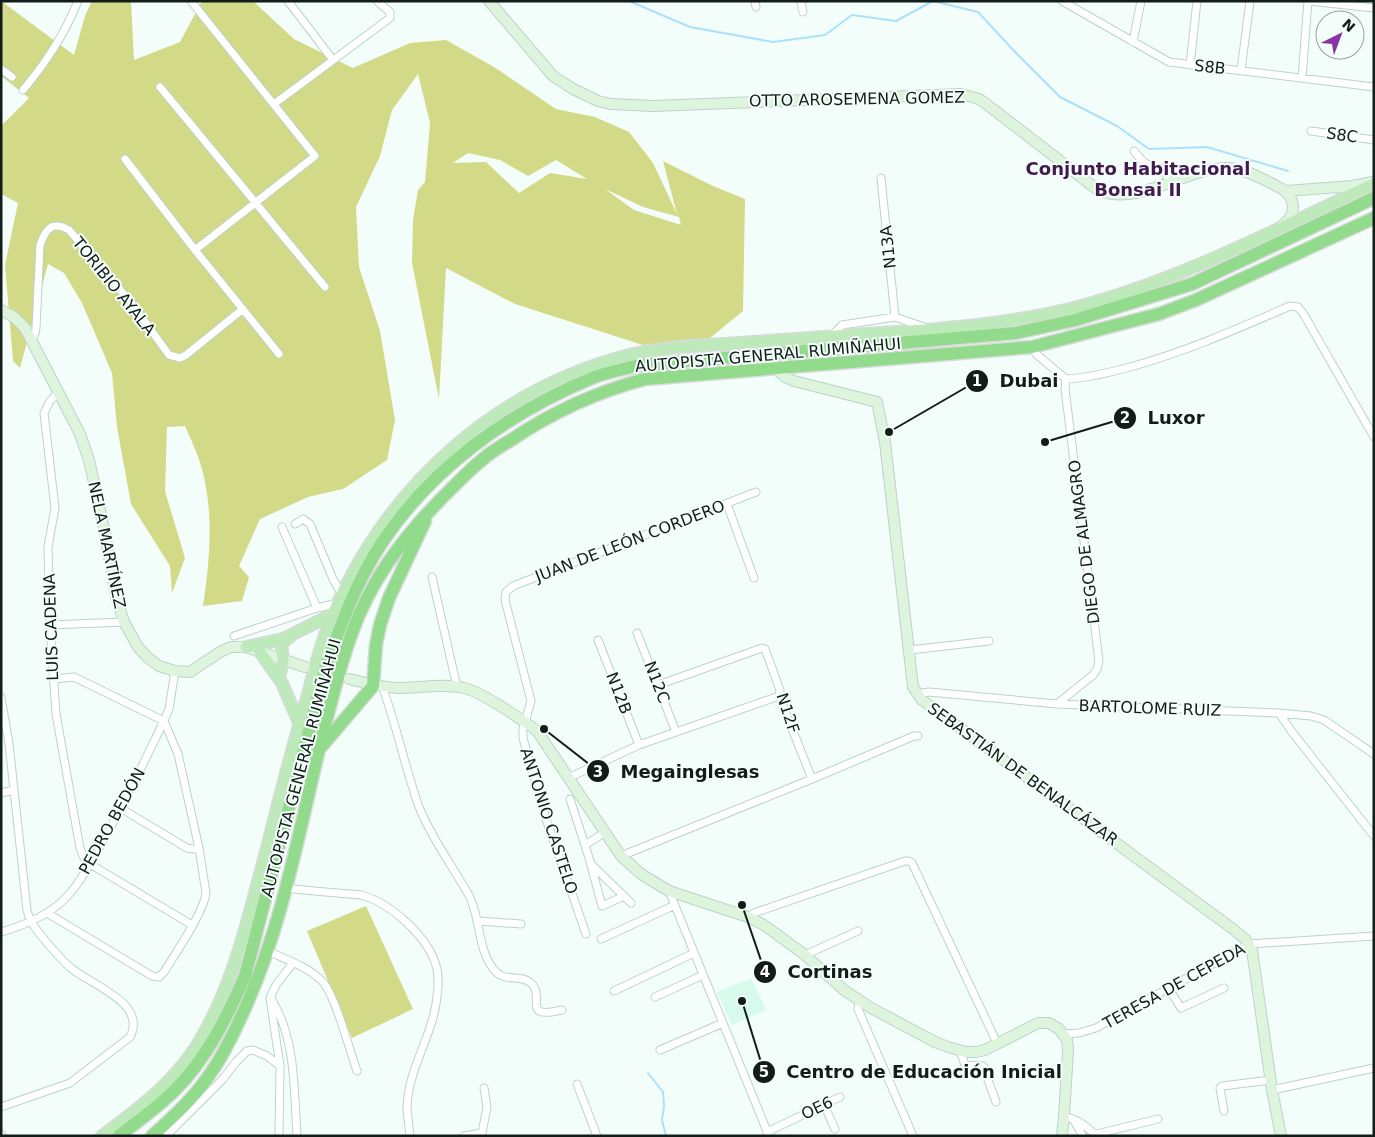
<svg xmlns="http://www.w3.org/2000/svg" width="1375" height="1137" font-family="'DejaVu Sans',sans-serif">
  <rect width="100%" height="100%" fill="#f3fefa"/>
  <path fill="#d6fbed" d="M 751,978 L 766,1010 L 732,1025 L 717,992 Z"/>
  <path fill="#d2da87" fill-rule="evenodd" d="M 1,1 L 74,55 L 85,16 L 92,1 L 131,1 L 134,60 L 180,42 L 202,1 L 253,1 L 294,39 L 353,68 L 410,43 L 446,40 L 494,67 L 556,109 L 595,117 L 629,132 L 653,163 L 677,214 L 663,161 L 713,186 L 745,199 L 743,311 L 710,338 L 643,345 L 515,304 L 446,268 L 439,399 L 412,263 L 413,220 L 418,190 L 425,182 L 430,123 L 418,74 L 392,110 L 380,156 L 356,207 L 359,267 L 380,331 L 395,420 L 387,460 L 343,489 L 308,497 L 260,519 L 239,566 L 249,577 L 242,601 L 203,606 C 210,560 214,514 202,469 C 198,454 191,440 185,426 L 167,427 L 165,491 L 185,558 L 172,593 L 170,566 L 131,504 L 117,427 L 112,373 L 82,303 L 64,273 L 48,264 L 20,368 L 13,361 L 5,265 L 18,203 L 3,195 L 1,195 L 1,126 L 29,98 L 1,76 ZM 468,153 L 500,160 L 528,176 L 556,160 L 587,179 L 550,173 L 519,193 L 486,162 L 453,163 ZM 605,189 L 643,207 L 679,217 L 681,225 L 634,210 Z
    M 366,906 L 413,1009 L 352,1038 L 307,931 Z"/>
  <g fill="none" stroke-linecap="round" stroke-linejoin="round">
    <path stroke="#abe1fc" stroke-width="2" d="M 629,1 L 690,27 L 773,42 L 825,35 L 852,15 L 896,21 L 933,1 L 978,12 L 1014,51 L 1060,97 L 1117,126 L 1149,149 L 1207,147 L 1288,171
      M 648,1073 L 663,1092 L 664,1107 L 662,1120 L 666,1136"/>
    <g stroke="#b9d4ca" stroke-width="9">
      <path id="street" d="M 191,1 L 315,156 L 195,250
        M 288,1 L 333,60
        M 755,1 L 756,7
        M 801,1 L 803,12
        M 1062,1 L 1169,62 L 1374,87
        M 1309,1 L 1374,8
        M 1133,42 L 1141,1
        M 1190,65 L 1197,1
        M 1,69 L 12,77
        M 1241,70 L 1250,1
        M 1302,78 L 1308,1
        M 160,87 L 325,287
        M 23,90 C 46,63 65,33 78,1
        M 274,104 L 390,18 L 390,12 L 377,1
        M 1311,131 L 1374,140
        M 1134,151 C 1144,164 1147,166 1163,169 L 1170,182
        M 125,159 L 195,250 L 279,354
        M 881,178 L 895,317
        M 832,336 L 842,325 L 895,317 L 927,328
        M 31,339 L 35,334 L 36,328 L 40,245 C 46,228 52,221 69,230 L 133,305 L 169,355 L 180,358 L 186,355 L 243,309
        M 1032,347 L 1036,354 L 1066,379
        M 1066,379 C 1088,378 1108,373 1130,367 C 1185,352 1237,329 1290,306 L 1298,307 L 1303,313 L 1374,437
        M 59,392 L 50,401 L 44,413 L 55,508 L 48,547 L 50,625 L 56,714 L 80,848 L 83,856 L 90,864 L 192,925
        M 727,504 L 754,578
        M 295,524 L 303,519 L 310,524 L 333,579 L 342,595
        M 282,527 L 317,608
        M 432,577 L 457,687
        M 50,625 L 124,622
        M 637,633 L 676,732
        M 234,636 L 317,608 L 338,603
        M 598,640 L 639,745
        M 910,650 L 989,641
        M 658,685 L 762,648 L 765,649 L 780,690 L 779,696 L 812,779
        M 382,686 C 397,726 405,768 419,807 C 429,832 444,854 458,877 C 462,884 468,892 471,900 C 481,923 478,953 496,972 C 506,982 521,974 531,983 C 546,997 520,1020 562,1010
        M 917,694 L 929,692 L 1057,704 L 1279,713 L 1311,716 L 1324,720 L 1374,754
        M 1,697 L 9,744 L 27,910 C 28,914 29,918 31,921 C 35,930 63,962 71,968 C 91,985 148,1003 130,1037 L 70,1083 L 1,1107
        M 1057,704 L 1093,675 L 1097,669 L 1099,661 L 1065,389 L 1066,379
        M 1279,713 L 1292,732 L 1374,836
        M 568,778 L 639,745 L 779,696
        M 1,793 L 14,790
        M 570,799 L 591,864 L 631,903
        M 122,809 L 187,848 L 193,849 L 199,848
        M 585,845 L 604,833
        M 621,856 L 812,779 L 914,736 L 918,736
        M 591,865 L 602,906 L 624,896
        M 285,888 C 303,890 321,892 338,893 C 346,894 354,894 361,895 C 391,903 430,938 437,969 C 440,984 437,1000 434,1014 C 426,1046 407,1076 407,1109 C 408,1118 409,1127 410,1136
        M 669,891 L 769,1136
        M 47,913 L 152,976 L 159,977 L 164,972 C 175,954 204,912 206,893 L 199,848 L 178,754 L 164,721 L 74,677 L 53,679
        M 748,917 L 754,913 L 905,861 L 909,861 L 912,863 L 998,1045
        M 478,921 L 521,924
        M 1,932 C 26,925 53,914 70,893 C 82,880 90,863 99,848 C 123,807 143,764 164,721 L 169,709 L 175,671
        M 586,934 L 546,819 L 523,738 L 523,729 L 531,701 L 505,600 L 506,592 L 513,586 L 756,492
        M 601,939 L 675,905
        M 268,951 C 287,960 308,967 322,981 C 335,994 350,1052 357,1071
        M 805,955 L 858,931
        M 1169,989 L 1181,1008 L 1224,988
        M 614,991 L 694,953
        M 655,997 L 703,975
        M 272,1000 C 296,1040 294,1090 297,1136
        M 859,1001 L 858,1009 L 861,1016 L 913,1136
        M 1064,1034 L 1079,1033 L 1096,1028 L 1249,944 L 1374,936
        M 660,1050 L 723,1023
        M 960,1051 L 965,1065 L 983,1066 L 996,1102
        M 577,1084 L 597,1136
        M 1272,1090 L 1374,1068
        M 824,1105 L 835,1129
        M 1224,1111 L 1220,1088 L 1222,1086 L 1271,1080
        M 1064,1116 C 1078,1121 1082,1122 1093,1133 L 1097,1134 L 1158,1119
        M 1073,1119 L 1083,1136
        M 767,1132 L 840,1097
        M 482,1133 L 487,1107 L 484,1088
        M 1,1134 L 2,1136
        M 166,1136 L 223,1079 L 236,1062 L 247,1051 L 253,1050 L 267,1056 L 280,1066
        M 279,1136 L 280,1066 L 270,998 L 276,985 L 293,963
        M 464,1136 L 482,1133"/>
    </g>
    <g stroke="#b9d4ca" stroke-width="12">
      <path id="secondary" d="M 489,1 L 553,76 L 573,89 L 598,101 L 611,104 L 653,106 L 961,94 L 979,99 L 985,103 L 1099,191 C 1144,206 1185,167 1229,168 C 1243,169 1257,176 1269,182 C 1278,187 1288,190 1292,201 C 1295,211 1290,221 1281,226
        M 1286,191 L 1352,186 L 1373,182
        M 1,310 L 14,317 L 25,328 L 80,434 L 89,460 L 105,533 L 116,597 L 124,622 L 138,647 L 147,657 L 159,666 L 175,671 L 190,672 L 220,652 L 231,647 L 246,647 L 305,667
        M 775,368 L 785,377 L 794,381 L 877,402 L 885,442 L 913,687 L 922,700 L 1233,929 L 1245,939 L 1252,950 L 1272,1090 L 1281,1136
        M 349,679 C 365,683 381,687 398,688 C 417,688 446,683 464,688 C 482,692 521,719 537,731 L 621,856 L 641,874 L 669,891 L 748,917 L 764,925 L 805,955 L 844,990 L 871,1008 L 935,1042 L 948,1047 L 966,1052 L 976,1052 L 985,1050 L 1038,1023 L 1049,1023 L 1059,1029 L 1067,1040 L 1068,1050 L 1064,1116 L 1062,1136"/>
    </g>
    <g stroke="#d9dbda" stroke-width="14">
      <path id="primary" d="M 246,647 L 283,639 L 333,614
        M 260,652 L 282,683 L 299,723
        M 280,680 C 278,672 283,667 283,660 C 283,649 277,645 291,636
        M 102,1136 C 137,1110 172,1084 196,1047 C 235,985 250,910 269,840 C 281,791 294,742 308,694 C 315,667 322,640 333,614 C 388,486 494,390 629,355 C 644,351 660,350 676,347 C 738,343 801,339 864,334 C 934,330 1002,325 1070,309 C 1177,282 1274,230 1374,184"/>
    </g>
    <g stroke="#d9dbda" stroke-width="15">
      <path id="highway" d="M 321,747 L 373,686 L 376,645 L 380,625 L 389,598 L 425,521
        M 119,1136 C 138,1121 158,1107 175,1090 C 207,1058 227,1017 245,976 L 325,669 C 340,627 356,582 381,544 C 431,468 508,413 592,378 C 607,372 624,369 640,365 L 1016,333 L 1075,320 L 1192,284 L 1374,198
        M 152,1136 C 172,1118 193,1099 208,1077 C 221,1059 231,1039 240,1019 C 284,926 300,823 325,725 C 335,688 344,650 359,615 C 381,564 416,523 455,485 C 464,476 473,467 483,459 C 491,452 501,446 511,440 C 554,411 596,392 645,379 L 1032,347 L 1159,314 L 1196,300 L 1374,218"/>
    </g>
    <use href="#street" stroke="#fff" stroke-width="7"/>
    <use href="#secondary" stroke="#dff4dc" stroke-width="10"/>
    <use href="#primary" stroke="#bee9ba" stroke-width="11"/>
    <use href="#highway" stroke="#93db8c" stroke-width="12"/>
  </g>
  <g text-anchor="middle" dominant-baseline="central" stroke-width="4" stroke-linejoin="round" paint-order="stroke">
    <g font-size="16" fill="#121c18" stroke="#f3fefa">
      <text transform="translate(1210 67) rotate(6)">S8B</text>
      <text transform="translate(857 99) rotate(-1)">OTTO AROSEMENA GOMEZ</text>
      <text transform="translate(1342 135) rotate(8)">S8C</text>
      <text transform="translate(888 247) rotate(-96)">N13A</text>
      <text transform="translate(114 286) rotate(51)">TORIBIO AYALA</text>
      <text transform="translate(768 355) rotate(-5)">AUTOPISTA GENERAL RUMIÑAHUI</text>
      <text transform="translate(630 541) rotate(-21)">JUAN DE LEÓN CORDERO</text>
      <text transform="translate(1084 542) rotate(-97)">DIEGO DE ALMAGRO</text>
      <text transform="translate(107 545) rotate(78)">NELA MARTÍNEZ</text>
      <text transform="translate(51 627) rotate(-92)">LUIS CADENA</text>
      <text transform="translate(657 682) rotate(69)">N12C</text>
      <text transform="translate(619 693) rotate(69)">N12B</text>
      <text transform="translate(1150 708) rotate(2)">BARTOLOME RUIZ</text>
      <text transform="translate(788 713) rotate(72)">N12F</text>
      <text transform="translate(301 768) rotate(-75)">AUTOPISTA GENERAL RUMIÑAHUI</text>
      <text transform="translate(1023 774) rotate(36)">SEBASTIÁN DE BENALCÁZAR</text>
      <text transform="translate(112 821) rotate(-61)">PEDRO BEDÓN</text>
      <text transform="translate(549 821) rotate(72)">ANTONIO CASTELO</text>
      <text transform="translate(1174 986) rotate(-29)">TERESA DE CEPEDA</text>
      <text transform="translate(817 1108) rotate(-25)">OE6</text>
    </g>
    <g font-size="18" font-weight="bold" fill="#421a4f" stroke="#f3fefa">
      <text x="1138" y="168">Conjunto Habitacional<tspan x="1138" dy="21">Bonsai II</tspan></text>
    </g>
  </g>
  <path fill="none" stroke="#121c18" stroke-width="2" d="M889 432L977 381M1045 442L1125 418M544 729L598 771M742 905L765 972M742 1001L764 1072"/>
  <g fill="#121c18" stroke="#f3fefa" stroke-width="2">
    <circle cx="889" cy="432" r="5"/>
    <circle cx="1045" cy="442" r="5"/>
    <circle cx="544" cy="729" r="5"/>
    <circle cx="742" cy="905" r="5"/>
    <circle cx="742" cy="1001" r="5"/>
    <circle cx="977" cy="381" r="12"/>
    <circle cx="1125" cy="418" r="12"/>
    <circle cx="598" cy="771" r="12"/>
    <circle cx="765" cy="972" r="12"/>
    <circle cx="764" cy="1072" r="12"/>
  </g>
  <g font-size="15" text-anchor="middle" font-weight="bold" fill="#fff">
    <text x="977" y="386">1</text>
    <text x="1125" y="423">2</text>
    <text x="598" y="777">3</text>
    <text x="765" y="977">4</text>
    <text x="764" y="1077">5</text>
  </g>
  <g font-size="18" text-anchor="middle" font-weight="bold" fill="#121c18" stroke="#f3fefa" stroke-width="4" stroke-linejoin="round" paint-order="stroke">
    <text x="1029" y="387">Dubai</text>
    <text x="1176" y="424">Luxor</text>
    <text x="690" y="778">Megainglesas</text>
    <text x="830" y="978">Cortinas</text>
    <text x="924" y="1078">Centro de Educación Inicial</text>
  </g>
  <rect width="1375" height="1137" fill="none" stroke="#121c18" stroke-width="5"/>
  <g transform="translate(1340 35) rotate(42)"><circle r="24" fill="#f3fefa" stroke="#99a4a0"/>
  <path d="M0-4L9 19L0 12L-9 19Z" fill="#8834a2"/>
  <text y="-8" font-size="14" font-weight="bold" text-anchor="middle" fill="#121c18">N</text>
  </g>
</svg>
